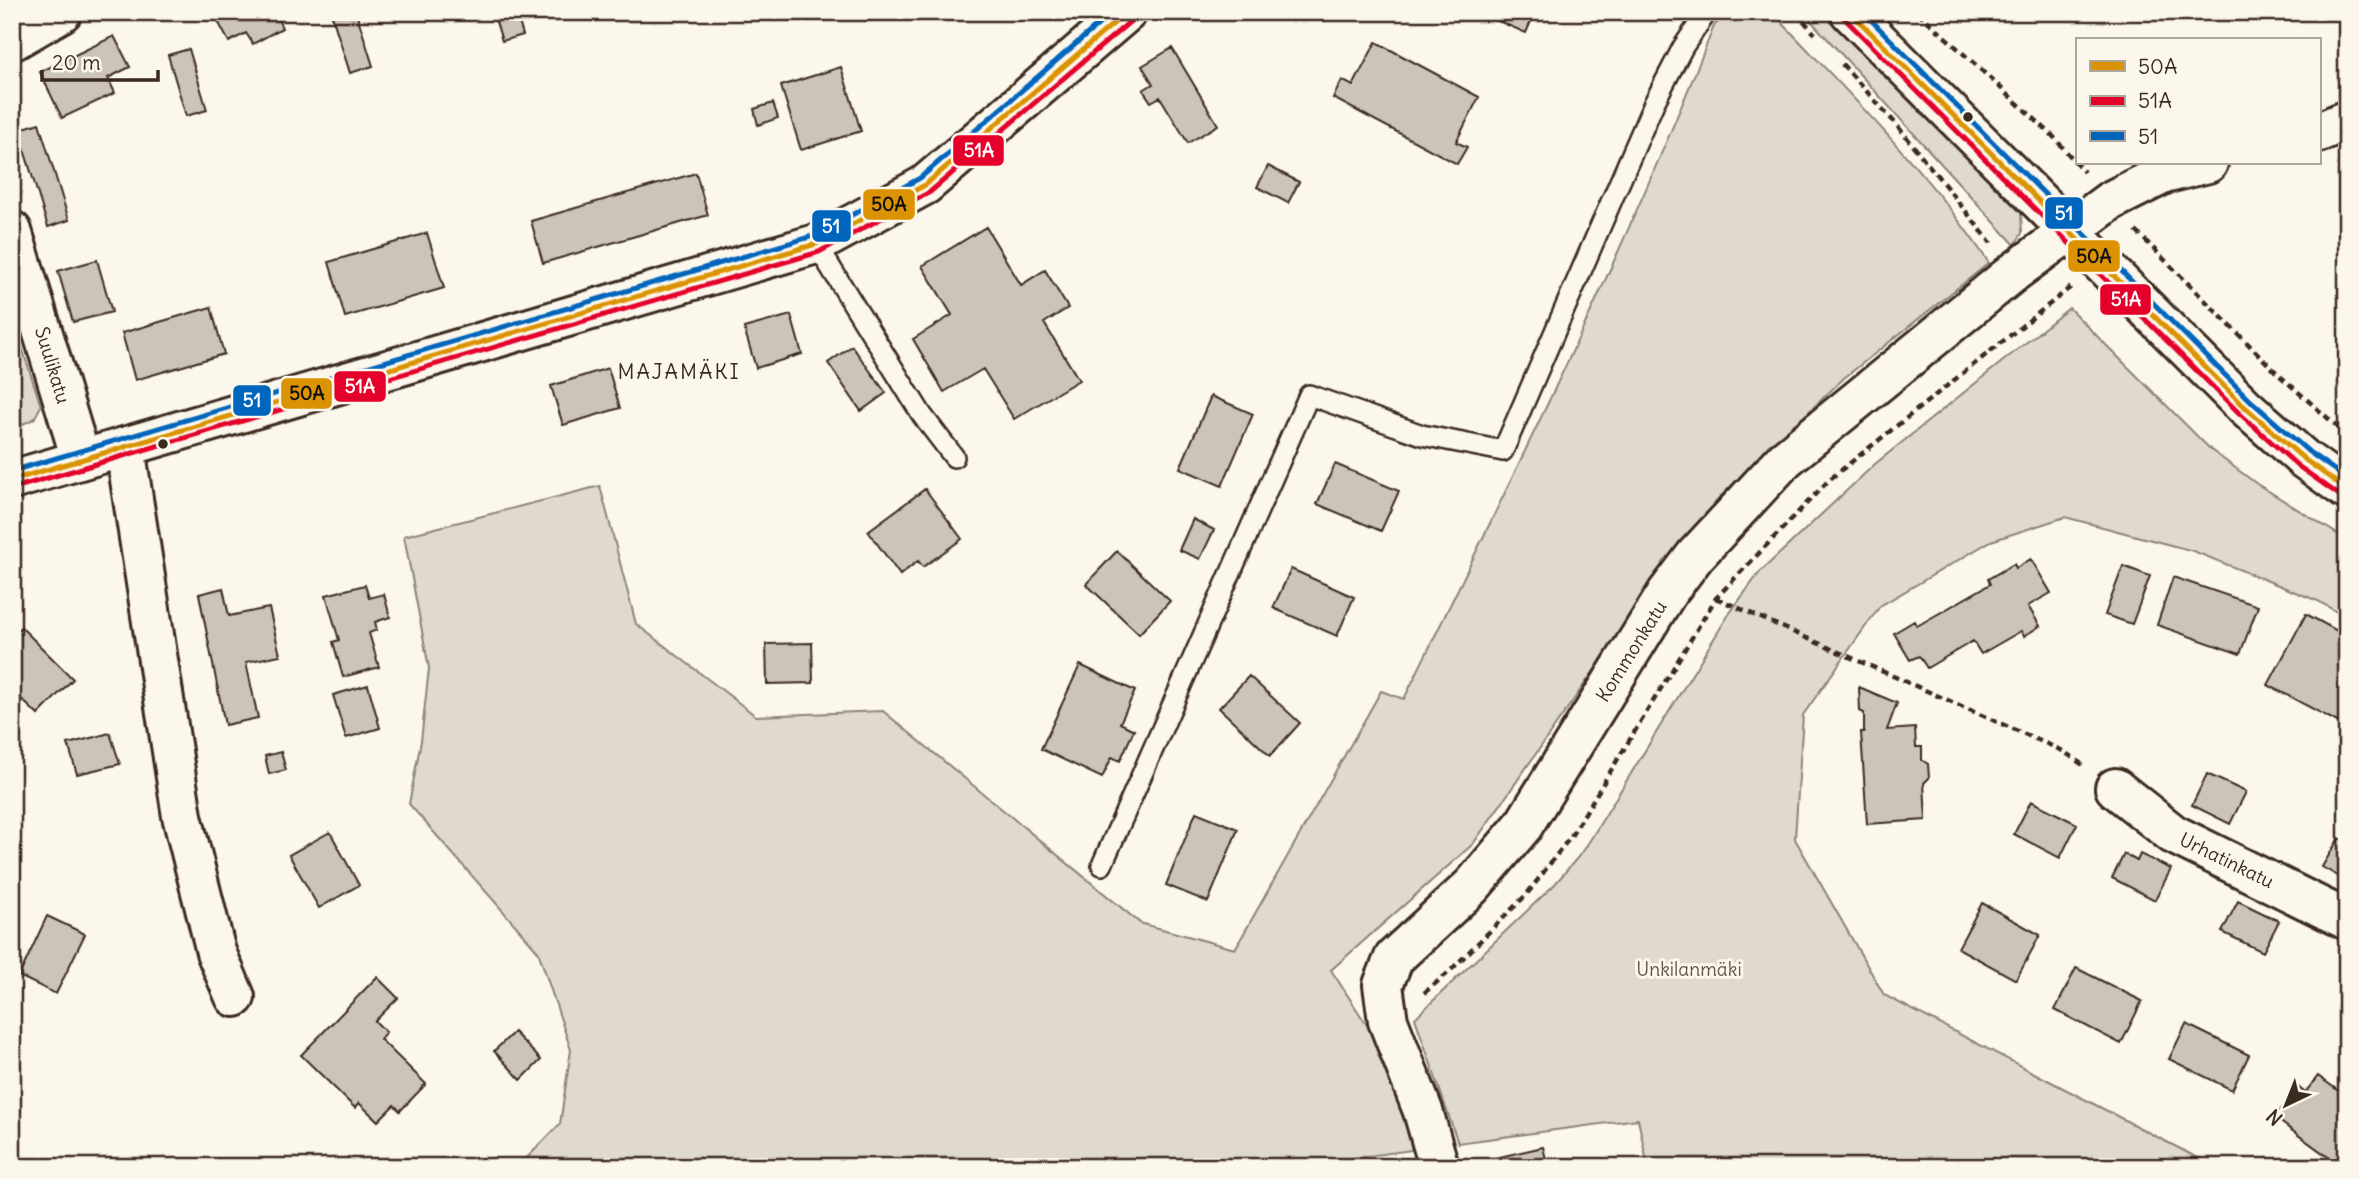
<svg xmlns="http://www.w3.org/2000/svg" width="2359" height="1179" font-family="Delius,sans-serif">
  <rect width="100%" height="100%" fill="#fbf7ec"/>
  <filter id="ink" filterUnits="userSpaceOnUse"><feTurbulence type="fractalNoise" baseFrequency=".0143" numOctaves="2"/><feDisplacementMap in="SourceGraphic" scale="14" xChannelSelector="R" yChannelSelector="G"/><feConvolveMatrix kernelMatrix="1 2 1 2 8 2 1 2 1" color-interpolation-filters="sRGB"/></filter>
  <g filter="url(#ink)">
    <path fill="#dfd9ce" stroke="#8d8276" stroke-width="2" d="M 1727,12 L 1772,12 C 1848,93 1927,170 1989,263 L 1844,378 L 1722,495 L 1639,606 L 1473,844 L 1331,970 L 1378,1042 L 1399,1094 L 1412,1150 L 1287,1167 L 518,1167 L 560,1124 L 571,1050 L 538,951 L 409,804 L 421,741 L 429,668 L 404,536 L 600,486 L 636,624 L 756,716 L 883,711 L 1140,923 L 1235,949 L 1381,691 L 1404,699 C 1513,477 1623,256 1714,26 Z
      M 1803,12 L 1823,12 L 2021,212 L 2022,233 L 2015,245 Z
      M 2069,308 L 2211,450 L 2257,484 L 2347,540 L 2347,618 L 2318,601 L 2193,551 L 2065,517 L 1991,541 L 1880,606 L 1803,715 L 1795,839 L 1884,995 L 2215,1167 L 1648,1167 L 1638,1119 L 1458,1143 L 1415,1018 L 1555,884 L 1584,850 L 1729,614 L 1760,572 L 1875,464 Z
      M 12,317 L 41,406 L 34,419 L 12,429 Z"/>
    <path fill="#ccc4b9" stroke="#3b2a1e" stroke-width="2" d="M 213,12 L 275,12 L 282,28 L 253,44 L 246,33 L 229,42 Z
      M 343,12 L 356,12 L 373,66 L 350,73 L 332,16 Z
      M 493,12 L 516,12 L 523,35 L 502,41 Z
      M 1494,12 L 1535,12 L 1526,33 L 1491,18 Z
      M 114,36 L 130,67 L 108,78 L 115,93 L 62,118 L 40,72 Z
      M 1376,42 L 1479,97 L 1456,142 L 1467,147 L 1457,164 L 1333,98 L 1342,80 L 1353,86 Z
      M 1172,48 L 1218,125 L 1188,143 L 1160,97 L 1151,102 L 1143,90 L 1153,84 L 1142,66 Z
      M 189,49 L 207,110 L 186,116 L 168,55 Z
      M 841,67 L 861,131 L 801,150 L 781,86 Z
      M 773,103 L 778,118 L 758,125 L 754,109 Z
      M 39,123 L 69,220 L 48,227 L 18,130 Z
      M 1268,166 L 1299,182 L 1288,203 L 1257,187 Z
      M 696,173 L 708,215 L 543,263 L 531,221 Z
      M 986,227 L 1021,285 L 1045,270 L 1068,308 L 1044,323 L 1079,380 L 1014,419 L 983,369 L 944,392 L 913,339 L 952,315 L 922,266 Z
      M 427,233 L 444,288 L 345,317 L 329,262 Z
      M 97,260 L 112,312 L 73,322 L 58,271 Z
      M 211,307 L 224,354 L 135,380 L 122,333 Z
      M 791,315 L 802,354 L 756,368 L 744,328 Z
      M 852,346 L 886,393 L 861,411 L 828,363 Z
      M 608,368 L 620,408 L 563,425 L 551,386 Z
      M 1211,396 L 1253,414 L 1222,486 L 1180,468 Z
      M 1335,464 L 1399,491 L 1381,531 L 1317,504 Z
      M 925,489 L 962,539 L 923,567 L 918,561 L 900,575 L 868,531 Z
      M 1193,519 L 1214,530 L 1200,559 L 1179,550 Z
      M 1117,551 L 1170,601 L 1139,634 L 1086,584 Z
      M 2031,559 L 2051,593 L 2028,606 L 2040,626 L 2024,636 L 2021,631 L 1981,654 L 1973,641 L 1927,668 L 1919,656 L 1910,660 L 1894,633 L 1914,621 L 1917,626 L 1990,584 L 1988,579 L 2014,564 L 2016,568 Z
      M 2123,566 L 2150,576 L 2132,624 L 2105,615 Z
      M 1291,569 L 1354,597 L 1337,636 L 1273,608 Z
      M 2173,577 L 2258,606 L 2240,654 L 2157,625 Z
      M 365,585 L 369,598 L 384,594 L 390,617 L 375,622 L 377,630 L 369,633 L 379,667 L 343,677 L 333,642 L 339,640 L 326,595 Z
      M 223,588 L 229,616 L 269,608 L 280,655 L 246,662 L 258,718 L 225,725 L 199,594 Z
      M 2306,614 L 2347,636 L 2347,727 L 2268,685 Z
      M 21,627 L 73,679 L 38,715 L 12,690 L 12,636 Z
      M 812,643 L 813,683 L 767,684 L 766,644 Z
      M 1080,665 L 1135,691 L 1120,723 L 1134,730 L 1120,761 L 1112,757 L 1102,778 L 1041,749 Z
      M 1249,676 L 1300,723 L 1270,756 L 1219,708 Z
      M 368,685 L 380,728 L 346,738 L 333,695 Z
      M 1859,687 L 1897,703 L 1887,730 L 1915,728 L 1916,747 L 1922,747 L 1922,760 L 1928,764 L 1929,778 L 1924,783 L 1926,820 L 1867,824 L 1861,732 L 1864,732 L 1864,713 L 1860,711 Z
      M 110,733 L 120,764 L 77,774 L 68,744 Z
      M 281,752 L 286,770 L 269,774 L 265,756 Z
      M 2207,774 L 2246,792 L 2230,824 L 2192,805 Z
      M 2031,801 L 2077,824 L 2060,858 L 2014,834 Z
      M 1196,812 L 1238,829 L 1208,902 L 1166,885 Z
      M 330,832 L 359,885 L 319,908 L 289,855 Z
      M 2339,838 L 2347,842 L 2347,881 L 2322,867 Z
      M 2124,854 L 2137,861 L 2140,854 L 2171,869 L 2155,900 L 2112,878 Z
      M 2238,901 L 2279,921 L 2263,952 L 2222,932 Z
      M 1982,903 L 2040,935 L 2016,980 L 1958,948 Z
      M 47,916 L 85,934 L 56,994 L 19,976 Z
      M 2076,968 L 2142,1001 L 2121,1044 L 2055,1010 Z
      M 377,977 L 398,998 L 375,1021 L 386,1032 L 380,1039 L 426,1084 L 400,1111 L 394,1105 L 378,1121 L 359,1103 L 355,1108 L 301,1055 Z
      M 2186,1024 L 2249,1055 L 2232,1090 L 2169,1059 Z
      M 514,1032 L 541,1060 L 521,1080 L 494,1051 Z
      M 2318,1076 L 2347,1097 L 2347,1152 L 2338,1164 L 2275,1118 L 2298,1087 L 2305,1093 Z
      M 1543,1147 L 1548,1167 L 1479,1167 L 1478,1162 Z"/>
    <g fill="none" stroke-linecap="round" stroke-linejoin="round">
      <g stroke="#3b2a1e" stroke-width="24">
        <path id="service" d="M 816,244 L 922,415 L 954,457
          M 1102,865 L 1309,395 L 1422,435 L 1503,451 L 1654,103 L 1683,47 L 1707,12"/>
      </g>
      <g stroke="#3b2a1e" stroke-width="44">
        <path id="minor" d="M 12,41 L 62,12
          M 2319,132 L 2347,120
          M 12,231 L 81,459
          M 125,447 L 182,816 L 216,952 L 235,997
          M 2115,788 L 2173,834 L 2347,920
          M 1439,1167 L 1423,1111 L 1388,1021 L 1383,985 L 1394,958 L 1472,886 L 1523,826 L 1667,593 L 1695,556 L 1785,459 L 2014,272 L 2110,201 L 2164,174 L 2208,163"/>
      </g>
      <g stroke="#3b2a1e" stroke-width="44">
        <path id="tertiary" d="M 1850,12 L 2245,407 L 2304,459 L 2347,490
          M 12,480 L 816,244 L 925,185 L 1127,12"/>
      </g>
      <path stroke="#3b2a1e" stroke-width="4.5" stroke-dasharray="7 5" stroke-linecap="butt" d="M 1796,12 L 1815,34
        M 1918,12 L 2052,135 L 2084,172
        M 1842,64 L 1896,124 L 1991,243
        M 2136,231 L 2279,375 L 2347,435
        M 1716,598 L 2063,751 L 2086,767
        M 1424,993 L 1448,973 L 1527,894 L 1571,836 L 1716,598 L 1830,479 L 2071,287"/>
      <use href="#service" stroke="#fbf7ec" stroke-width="19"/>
      <use href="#minor" stroke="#fbf7ec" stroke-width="38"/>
      <use href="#tertiary" stroke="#fbf7ec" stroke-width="38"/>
      <g stroke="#fbf7ec" stroke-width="10">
        <path id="bus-1" d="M 1850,12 L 2245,407 L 2304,459 L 2347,490
          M 12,480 L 816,244 L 925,185 L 1127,12"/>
      </g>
      <g stroke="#fbf7ec" stroke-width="10">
        <path id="bus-2" d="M 1844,18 L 2239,413 L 2298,466 L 2342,497
          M 14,488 L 819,252 L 930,192 L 1133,19"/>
      </g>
      <g stroke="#fbf7ec" stroke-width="10">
        <path id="bus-3" d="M 1863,12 L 2251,401 L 2309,452 L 2347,479
          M 12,471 L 813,236 L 920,178 L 1113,12"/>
      </g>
      <use href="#bus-1" stroke="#db9304" stroke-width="5"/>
      <use href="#bus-2" stroke="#e4002b" stroke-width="5"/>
      <use href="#bus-3" stroke="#0065bd" stroke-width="5"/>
    </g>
  </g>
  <g fill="#3b2a1e" stroke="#fbf7ec" stroke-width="2.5">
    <circle cx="1968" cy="117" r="6"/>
    <circle cx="163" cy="444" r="6"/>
  </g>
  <g text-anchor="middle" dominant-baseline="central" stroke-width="6" stroke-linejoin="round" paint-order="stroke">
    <g font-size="19" fill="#3b2a1e" stroke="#fbf7ec">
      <text transform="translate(53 365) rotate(73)">Suulikatu</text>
      <text transform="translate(1631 651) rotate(-58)">Kommonkatu</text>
      <text transform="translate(2227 860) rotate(26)">Urhatinkatu</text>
    </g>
    <g font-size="19" fill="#64564a" stroke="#fbf7ec">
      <text x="1689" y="969">Unkilanmäki</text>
    </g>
    <g font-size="21" letter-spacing="2" fill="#3b2a1e" stroke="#fbf7ec">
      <text x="679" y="371">MAJAMÄKI</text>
    </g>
  </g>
  <g stroke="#fbf7ec" stroke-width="2.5">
    <rect x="952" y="134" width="53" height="33" rx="7" fill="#e4002b"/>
    <rect x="862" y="188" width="54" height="33" rx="7" fill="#db9304"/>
    <rect x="2044" y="196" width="40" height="34" rx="7" fill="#0065bd"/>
    <rect x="811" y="209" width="41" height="34" rx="7" fill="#0065bd"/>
    <rect x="2067" y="239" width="54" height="34" rx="7" fill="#db9304"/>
    <rect x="2099" y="283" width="53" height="33" rx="7" fill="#e4002b"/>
    <rect x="333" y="370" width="54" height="33" rx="7" fill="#e4002b"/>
    <rect x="280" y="377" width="53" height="33" rx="7" fill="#db9304"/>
    <rect x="232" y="384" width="40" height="33" rx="7" fill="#0065bd"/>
  </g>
  <g font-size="19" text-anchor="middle" font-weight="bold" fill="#fff">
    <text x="979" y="157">51A</text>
    <text x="2064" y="220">51</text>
    <text x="831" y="233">51</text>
    <text x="2126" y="306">51A</text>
    <text x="360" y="393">51A</text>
    <text x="252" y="407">51</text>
  </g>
  <g font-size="19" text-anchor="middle" font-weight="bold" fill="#111">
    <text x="889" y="211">50A</text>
    <text x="2094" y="263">50A</text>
    <text x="307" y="400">50A</text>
  </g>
  <rect width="2359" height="1179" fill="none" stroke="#fbf7ec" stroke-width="42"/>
  <rect x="21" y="21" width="2317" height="1137" fill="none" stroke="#3b2a1e" stroke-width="2.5" filter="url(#ink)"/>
  <rect x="2076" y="38" width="245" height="126" fill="#fbf7ec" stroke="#aea59a" stroke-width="2"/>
  <rect x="2090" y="61" width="35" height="10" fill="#db9304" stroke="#aea59a" stroke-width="2"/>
  <text x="2138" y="74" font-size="21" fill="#3b2a1e">50A</text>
  <rect x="2090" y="96" width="35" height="10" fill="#e4002b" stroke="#aea59a" stroke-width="2"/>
  <text x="2138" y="108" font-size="21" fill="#3b2a1e">51A</text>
  <rect x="2090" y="131" width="35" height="10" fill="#0065bd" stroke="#aea59a" stroke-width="2"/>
  <text x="2138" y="144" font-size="21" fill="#3b2a1e">51</text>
  <g transform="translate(2286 1105) rotate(223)" stroke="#fbf7ec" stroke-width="5" paint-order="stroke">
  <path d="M0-5L12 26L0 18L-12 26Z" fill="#3b2a1e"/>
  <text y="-10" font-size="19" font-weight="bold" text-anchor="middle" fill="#3b2a1e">N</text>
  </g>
  <path d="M42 70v10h116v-10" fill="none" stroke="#3b2a1e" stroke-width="3.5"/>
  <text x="52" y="70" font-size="21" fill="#3b2a1e" stroke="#fbf7ec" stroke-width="5" paint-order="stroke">20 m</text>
</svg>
